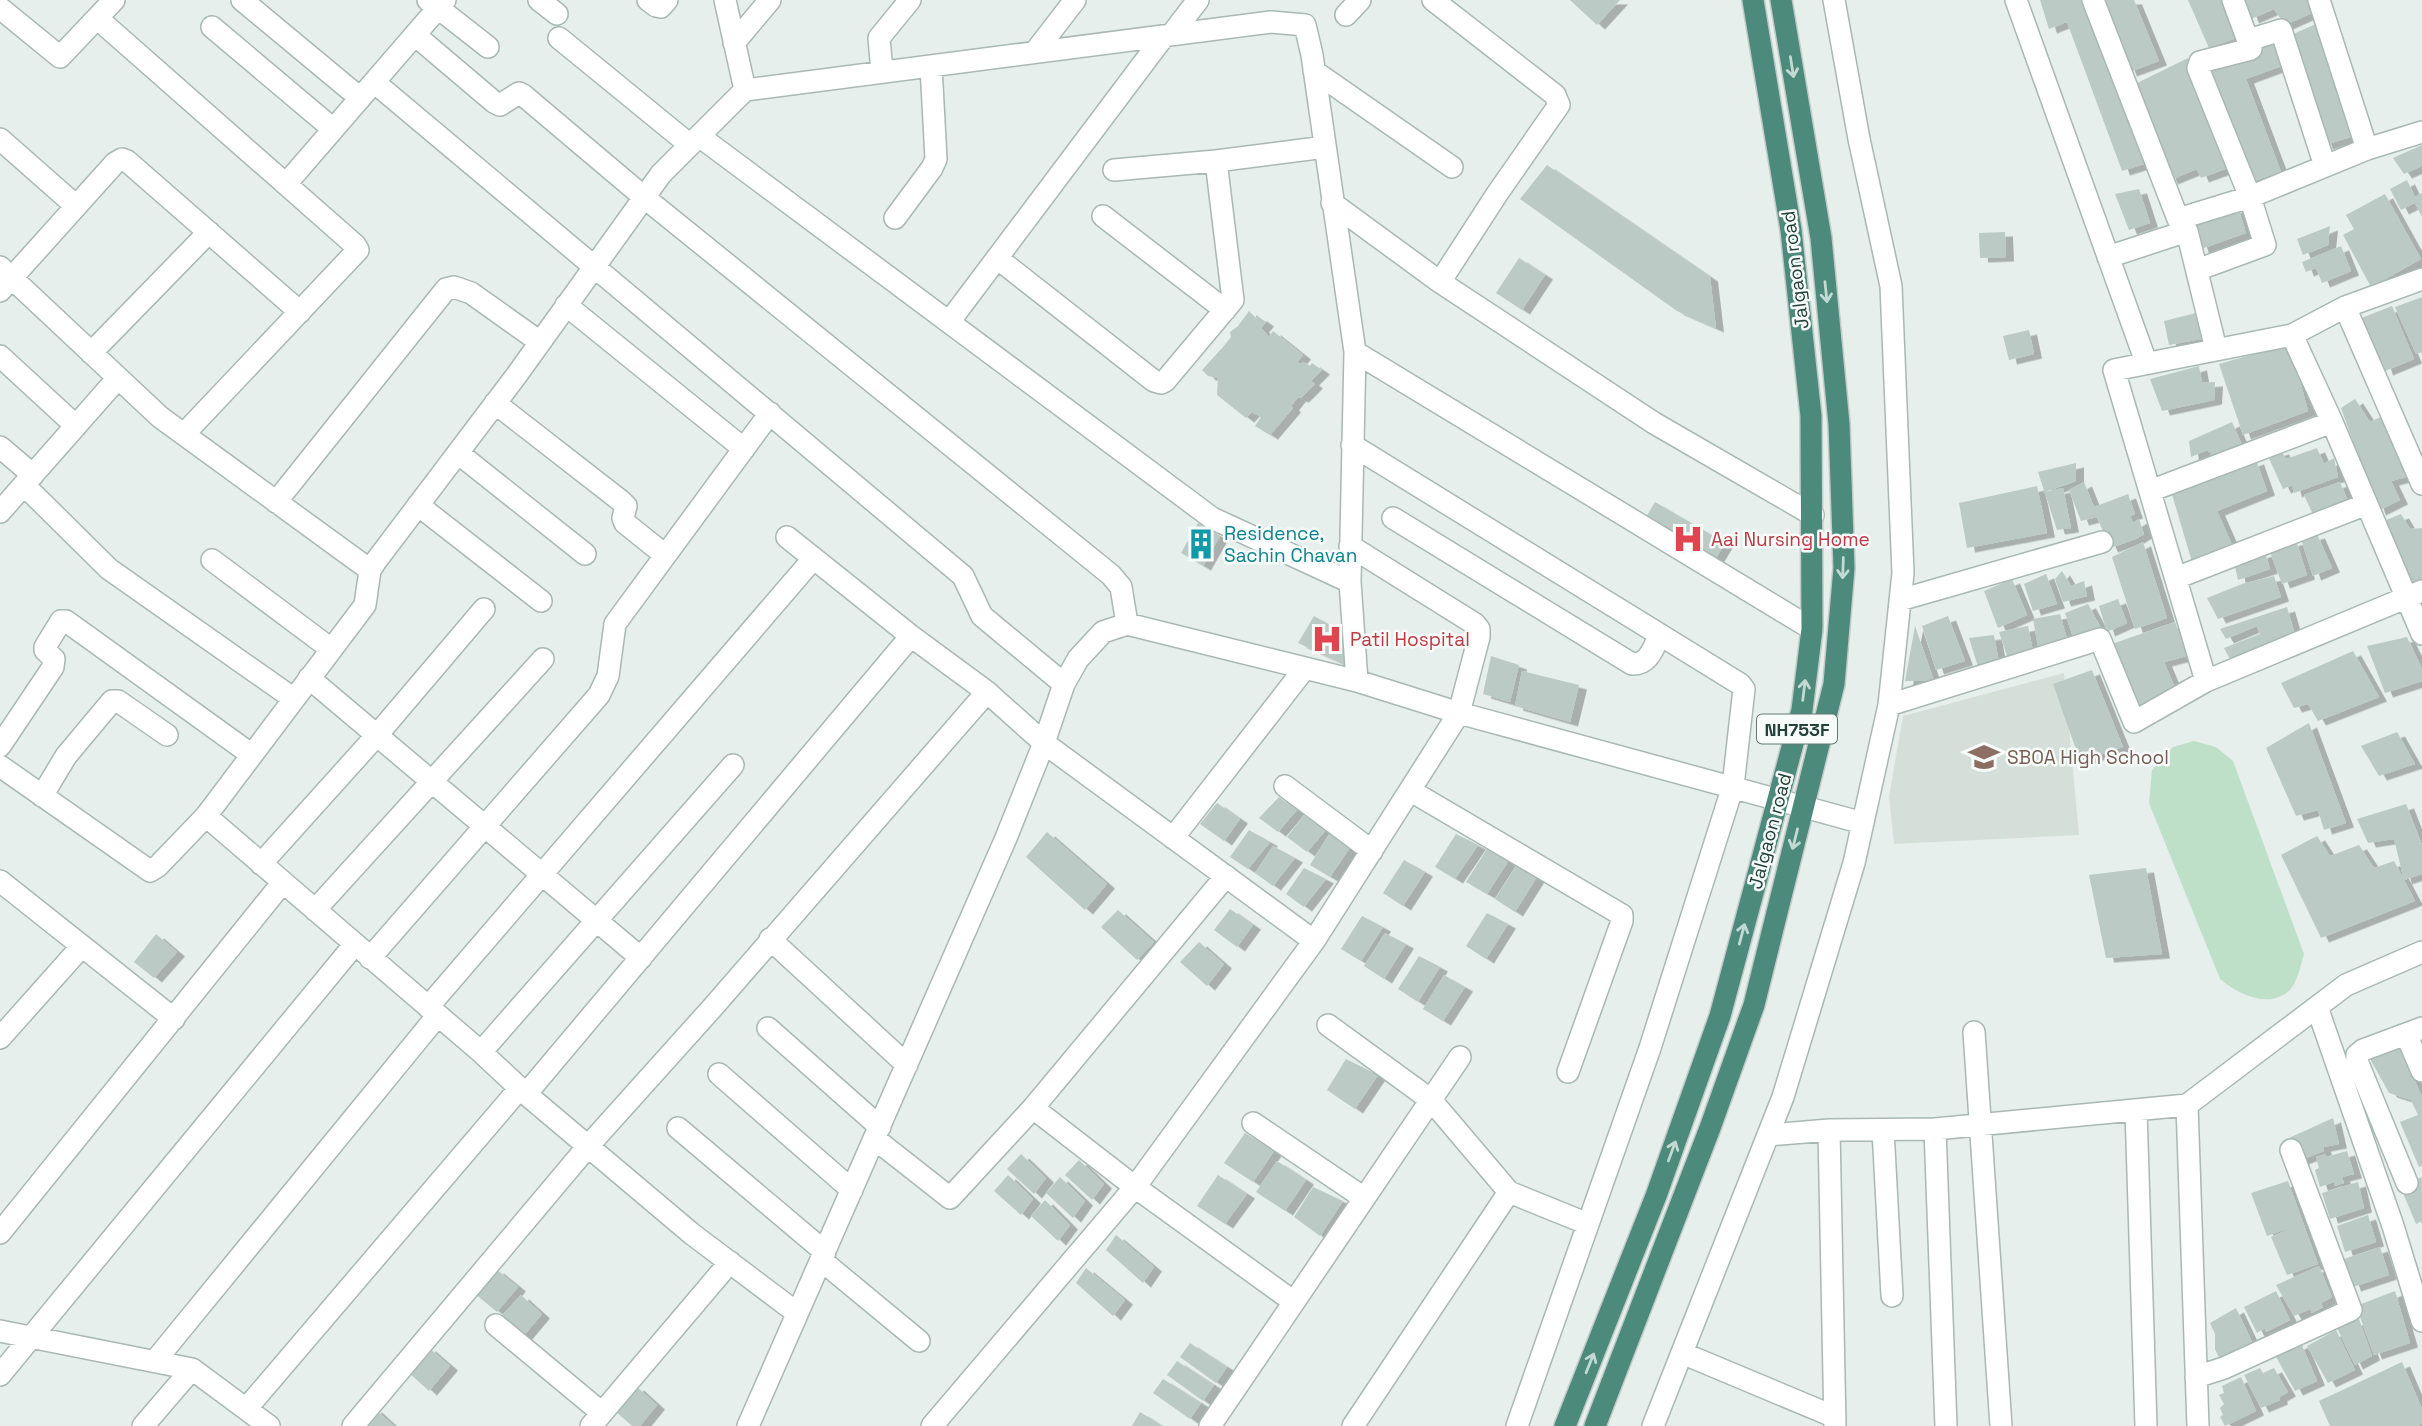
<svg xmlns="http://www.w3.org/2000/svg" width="2422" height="1426" font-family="'Space Grotesk',sans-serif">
  <defs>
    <filter id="shadow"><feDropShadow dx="8" dy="4.5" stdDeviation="0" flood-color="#0004"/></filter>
  </defs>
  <rect width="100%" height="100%" fill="#e6efeb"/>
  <path fill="#d4dfda" d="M 2064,673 L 2079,835 L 1894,844 L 1889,797 L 1903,716 Z"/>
  <path fill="#bfe0c8" d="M 2194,741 L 2216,747 L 2233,761 L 2304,954 C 2301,964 2297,983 2290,990 C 2269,1010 2238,994 2220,979 L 2149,803 L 2152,770 L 2173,747 Z"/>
  <path fill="#bbcac4" filter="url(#shadow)" d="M 1570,0 L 1620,0 L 1597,25 Z
    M 2040,0 L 2087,0 L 2147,163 L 2122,171 L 2067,22 L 2049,29 Z
    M 2101,0 L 2134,0 L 2159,61 L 2129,72 Z
    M 2188,0 L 2223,0 L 2236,38 L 2209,48 Z
    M 2244,0 L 2307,0 L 2312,13 L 2285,25 L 2274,9 L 2251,19 Z
    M 2318,23 L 2357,135 L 2325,145 L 2289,36 Z
    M 2275,39 L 2284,65 L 2246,79 L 2281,172 L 2251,182 L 2203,68 L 2254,53 Z
    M 2188,58 L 2231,167 L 2201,178 L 2197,169 L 2170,180 L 2131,86 Z
    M 2422,145 L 2422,166 L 2404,174 L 2393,158 Z
    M 1547,165 L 1710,277 L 1716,328 L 1677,311 L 1520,199 Z
    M 2407,180 L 2415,197 L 2422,193 L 2422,217 L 2415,203 L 2401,210 L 2390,189 Z
    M 2139,189 L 2150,223 L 2129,230 L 2115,194 Z
    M 2385,194 L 2421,259 L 2371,287 L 2343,235 L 2354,229 L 2346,215 Z
    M 2238,207 L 2246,233 L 2201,249 L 2192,221 Z
    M 2330,226 L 2328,245 L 2303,255 L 2297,239 Z
    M 2005,232 L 2006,257 L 1980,258 L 1979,233 Z
    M 2341,246 L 2351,271 L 2322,283 L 2316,268 L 2306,272 L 2302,262 Z
    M 1519,258 L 1545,275 L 1522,310 L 1496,293 Z
    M 2422,297 L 2422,352 L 2416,354 L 2395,307 Z
    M 2392,306 L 2414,359 L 2385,371 L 2380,355 L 2373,359 L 2359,319 Z
    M 1249,311 L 1256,318 L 1259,317 L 1266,322 L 1261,328 L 1269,337 L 1273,331 L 1303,355 L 1297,362 L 1301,364 L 1304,362 L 1310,366 L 1312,363 L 1322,370 L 1311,381 L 1315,384 L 1301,398 L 1298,397 L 1291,406 L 1293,408 L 1270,435 L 1255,426 L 1261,417 L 1252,412 L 1246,418 L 1217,395 L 1218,378 L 1208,376 L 1202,370 L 1223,347 L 1231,337 L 1230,332 L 1238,326 Z
    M 2196,313 L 2201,339 L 2169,345 L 2164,321 Z
    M 2029,330 L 2034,354 L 2009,360 L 2003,336 Z
    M 2290,344 L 2308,411 L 2243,435 L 2219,364 Z
    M 2199,366 L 2202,383 L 2215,382 L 2214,400 L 2162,411 L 2150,379 Z
    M 2355,399 L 2370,422 L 2387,414 L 2414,475 L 2391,481 L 2400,500 L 2378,511 L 2341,408 Z
    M 2232,422 L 2243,447 L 2201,462 L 2212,454 L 2207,450 L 2191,457 L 2189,441 Z
    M 2317,448 L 2324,464 L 2334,458 L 2338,477 L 2294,493 L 2292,485 L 2283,489 L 2267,454 L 2281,450 L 2286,459 Z
    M 2256,460 L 2267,491 L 2217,511 L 2232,545 L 2192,562 L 2171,491 Z
    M 2076,463 L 2076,481 L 2045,492 L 2063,488 L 2071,528 L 2057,530 L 2038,472 Z
    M 2084,482 L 2094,507 L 2128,494 L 2135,514 L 2130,516 L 2133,523 L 2139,519 L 2144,534 L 2136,539 L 2110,548 L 2097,517 L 2081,521 L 2069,490 Z
    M 2340,482 L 2350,506 L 2315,519 L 2304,495 Z
    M 2037,486 L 2047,533 L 1967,548 L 1959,503 Z
    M 1655,502 L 1725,543 L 1713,563 L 1643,522 Z
    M 2401,514 L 2410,529 L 2422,528 L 2422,582 L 2412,586 L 2384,521 Z
    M 1198,523 L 1220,536 L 1203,566 L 1181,553 Z
    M 2317,534 L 2332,568 L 2313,576 L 2301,539 Z
    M 2296,540 L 2307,575 L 2282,584 L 2269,549 Z
    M 2143,542 L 2167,618 L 2135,629 L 2112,557 Z
    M 2265,552 L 2270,569 L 2238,580 L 2234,562 Z
    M 2062,571 L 2071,586 L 2084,581 L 2087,596 L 2063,602 L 2055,579 Z
    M 2046,574 L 2057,604 L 2033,611 L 2024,584 Z
    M 2274,576 L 2281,597 L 2218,619 L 2207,598 L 2242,584 Z
    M 2012,579 L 2027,615 L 1998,628 L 1984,591 Z
    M 2118,599 L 2127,623 L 2107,632 L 2099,606 Z
    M 2088,604 L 2102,630 L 2074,640 L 2065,613 Z
    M 2287,607 L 2295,635 L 2232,663 L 2224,648 L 2260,634 L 2257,626 L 2226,639 L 2220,629 Z
    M 2060,614 L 2068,643 L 2039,651 L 2033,619 Z
    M 1314,616 L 1341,631 L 1344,664 L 1298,643 Z
    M 1948,616 L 1965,661 L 1936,670 L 1922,626 Z
    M 2175,622 L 2187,656 L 2164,662 L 2175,688 L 2133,710 L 2109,645 Z
    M 1915,626 L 1934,681 L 1905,681 Z
    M 2028,626 L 2033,651 L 2009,662 L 1999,632 Z
    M 1994,635 L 1999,663 L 1979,670 L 1969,638 Z
    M 2407,637 L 2422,669 L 2422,681 L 2385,693 L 2367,646 Z
    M 2353,651 L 2379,697 L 2318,721 L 2308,704 L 2294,708 L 2281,683 Z
    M 1491,656 L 1519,665 L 1510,702 L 1483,694 Z
    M 2092,670 L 2123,747 L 2080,761 L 2053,684 Z
    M 1522,671 L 1579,685 L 1570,722 L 1515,706 Z
    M 2309,723 L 2346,823 L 2324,830 L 2318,810 L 2296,816 L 2266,748 Z
    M 2397,732 L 2415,764 L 2379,776 L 2361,746 Z
    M 1279,797 L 1297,810 L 1278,832 L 1259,818 Z
    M 1217,803 L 1240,819 L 1224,841 L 1200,824 Z
    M 2406,804 L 2422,845 L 2422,874 L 2404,880 L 2415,901 L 2321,938 L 2281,855 L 2317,836 L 2330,856 L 2359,845 L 2374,868 L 2394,861 L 2404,880 L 2394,839 L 2368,843 L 2357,819 Z
    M 1304,815 L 1326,830 L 1307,852 L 1287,837 Z
    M 1249,830 L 1270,842 L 1248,869 L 1230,857 Z
    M 1331,831 L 1353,843 L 1330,877 L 1310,865 Z
    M 1047,832 L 1107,884 L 1085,910 L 1026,857 Z
    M 1456,834 L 1478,845 L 1455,879 L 1435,867 Z
    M 1273,846 L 1295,858 L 1273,886 L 1255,873 Z
    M 1487,849 L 1509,860 L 1487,894 L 1466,882 Z
    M 1404,860 L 1425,872 L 1403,906 L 1383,893 Z
    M 1516,866 L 1537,877 L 1515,912 L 1495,899 Z
    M 1304,868 L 1326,879 L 1304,907 L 1286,894 Z
    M 2146,868 L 2162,954 L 2106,958 L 2089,875 Z
    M 1230,909 L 1253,925 L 1237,947 L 1214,930 Z
    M 1118,910 L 1154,942 L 1137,960 L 1101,927 Z
    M 1487,913 L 1508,924 L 1486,959 L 1466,946 Z
    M 1362,916 L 1383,927 L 1361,961 L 1341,949 Z
    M 1385,933 L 1406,944 L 1384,979 L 1364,966 Z
    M 156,934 L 177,952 L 154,978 L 134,962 Z
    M 1199,942 L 1224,964 L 1207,986 L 1180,962 Z
    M 1419,956 L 1440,967 L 1418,1002 L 1398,989 Z
    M 1444,975 L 1465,987 L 1443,1021 L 1423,1009 Z
    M 2400,1047 L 2422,1097 L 2422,1166 L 2419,1167 L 2400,1122 L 2418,1115 L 2411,1100 L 2389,1093 L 2369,1057 Z
    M 1346,1059 L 1378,1075 L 1355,1109 L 1327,1090 Z
    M 2333,1118 L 2339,1144 L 2323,1147 L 2324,1151 L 2298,1161 L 2289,1138 Z
    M 1245,1133 L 1274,1151 L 1253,1182 L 1224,1163 Z
    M 2347,1151 L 2354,1174 L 2342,1177 L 2344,1183 L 2335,1186 L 2334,1182 L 2320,1187 L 2315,1170 L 2319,1168 L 2316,1157 L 2325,1154 L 2326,1157 Z
    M 1021,1154 L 1046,1178 L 1034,1194 L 1007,1169 Z
    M 1079,1160 L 1104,1184 L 1092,1200 L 1065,1175 Z
    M 1277,1161 L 1306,1180 L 1285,1211 L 1256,1192 Z
    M 1008,1175 L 1033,1199 L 1021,1215 L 994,1191 Z
    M 1218,1175 L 1247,1194 L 1225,1224 L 1197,1206 Z
    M 1060,1177 L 1085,1201 L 1073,1218 L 1046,1193 Z
    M 2422,1177 L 2422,1221 L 2416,1224 L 2400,1186 Z
    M 2288,1181 L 2318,1264 L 2287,1275 L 2271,1237 L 2298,1225 L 2267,1236 L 2251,1193 Z
    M 2358,1182 L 2364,1208 L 2330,1219 L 2322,1193 Z
    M 1313,1187 L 1343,1201 L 1320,1236 L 1294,1217 Z
    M 1045,1200 L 1070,1225 L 1058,1241 L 1031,1216 Z
    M 2368,1215 L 2376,1242 L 2345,1252 L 2337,1226 Z
    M 1116,1235 L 1154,1267 L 1143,1283 L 1106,1250 Z
    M 2380,1247 L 2389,1275 L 2353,1287 L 2344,1259 Z
    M 2319,1266 L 2332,1297 L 2321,1303 L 2323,1307 L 2312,1313 L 2310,1309 L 2294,1316 L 2276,1285 Z
    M 1086,1268 L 1125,1300 L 1113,1316 L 1076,1283 Z
    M 496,1269 L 518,1287 L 497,1312 L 474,1293 Z
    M 2276,1291 L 2290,1320 L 2266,1332 L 2265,1328 L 2257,1333 L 2244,1307 Z
    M 2395,1291 L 2410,1343 L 2374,1355 L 2356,1306 Z
    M 521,1295 L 542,1314 L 521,1339 L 499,1319 Z
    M 2236,1308 L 2252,1342 L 2220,1360 L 2215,1349 L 2215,1334 L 2210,1323 Z
    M 2359,1319 L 2372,1356 L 2355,1365 L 2337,1328 Z
    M 2336,1330 L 2355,1370 L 2328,1383 L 2307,1346 Z
    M 1190,1343 L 1227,1367 L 1216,1383 L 1180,1357 Z
    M 2301,1343 L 2317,1381 L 2295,1391 L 2275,1355 Z
    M 428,1347 L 450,1366 L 429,1391 L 407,1371 Z
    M 1177,1361 L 1214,1385 L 1203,1401 L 1167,1375 Z
    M 2402,1362 L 2422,1409 L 2422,1423 L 2419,1426 L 2330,1426 L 2319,1401 Z
    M 2260,1368 L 2263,1373 L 2274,1368 L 2288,1392 L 2279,1397 L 2280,1400 L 2261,1408 L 2244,1375 Z
    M 2241,1377 L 2256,1411 L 2225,1426 L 2220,1417 L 2223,1415 L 2220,1408 L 2224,1404 L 2219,1395 L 2224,1393 L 2222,1386 Z
    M 1163,1379 L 1201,1403 L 1190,1419 L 1153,1393 Z
    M 636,1386 L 657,1405 L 640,1426 L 632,1426 L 614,1410 Z
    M 374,1408 L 394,1426 L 358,1426 Z
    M 1140,1412 L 1162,1426 L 1132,1426 Z"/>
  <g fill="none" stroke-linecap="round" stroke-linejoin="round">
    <g stroke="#a8b8b2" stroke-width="24">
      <path id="minor" d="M 242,0 L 360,98
        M 428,0 L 488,47
        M 539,0 L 557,14
        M 648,0 L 656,6 L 661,7 L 667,0
        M 725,0 L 745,90
        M 1433,0 L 1555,95 L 1559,105 L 1497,194 L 1440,282
        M 2016,0 L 2146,362
        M 2093,0 L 2178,219 L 2186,230
        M 2319,0 L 2367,149
        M 0,8 L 60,57 L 114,0
        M 1346,15 L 1360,0
        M 97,18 L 355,245 L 358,250 L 184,434
        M 212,27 L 333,129
        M 1172,34 L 1198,0
        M 415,35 L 494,102 L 500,105 L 519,93 L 523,95 L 645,198 L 1111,575 L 1121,587 L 1127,624
        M 559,38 L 690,145
        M 2249,40 L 2281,30 L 2325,166
        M 734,43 L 770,0
        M 1035,52 L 1075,0
        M 1314,71 L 1452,167
        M 882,72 L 879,38 L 910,0
        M 374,82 L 963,576 L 982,616 L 1064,684
        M 699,136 L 1212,518 L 1350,582
        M 0,139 L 76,206
        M 1114,170 L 1216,161 L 1325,147
        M 286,184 L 445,0
        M 1332,203 L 1440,282 L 1654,423 L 1813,515
        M 1103,216 L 1225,310
        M 895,218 L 932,168 L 936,159 L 931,66
        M 2178,219 L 2250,197 L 2367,149 L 2422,132
        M 2108,257 L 2187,231 L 2216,349
        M 997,258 L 1154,381 L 1161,383 L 1165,381 L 1233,300 L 1216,161
        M 0,267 L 160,417 L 370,570
        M 2197,270 L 2265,245 L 2250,197 L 2198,68 L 2200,62 L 2251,49 L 2233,0
        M 0,291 L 115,163 L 122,159 L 127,161 L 300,312
        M 566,305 L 744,449
        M 2345,307 L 2422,484
        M 949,322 L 1164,36
        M 2292,335 L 2332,422 L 2422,634
        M 1355,352 L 1350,582 L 1357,681
        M 91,353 L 209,232
        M 0,356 L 76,426
        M 495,403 L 621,501 L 626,506 L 623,518 L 625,523 L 665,555
        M 1352,445 L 1740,684 L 1744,689 L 1733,786 L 1650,1048 L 1517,1426
        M 0,447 L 33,475
        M 458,453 L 585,554
        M 24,485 L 109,569 L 294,699
        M 2150,491 L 2332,422
        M 276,502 L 446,289 L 454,287 L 471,293 L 540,342
        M 418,505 L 541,601
        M 0,512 L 118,378
        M 1393,518 L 1632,664 C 1649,665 1653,648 1660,635
        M 787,537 L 911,636 L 987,692 L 1044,743 L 1314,941
        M 212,560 L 331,649
        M 2176,578 L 2367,504
        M 1900,600 L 2102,542
        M 309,678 L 641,958
        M 2206,681 L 2114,370 L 2292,335 L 2345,307 L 2422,279
        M 1889,705 L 2100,639 L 2134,722 L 2206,681 L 2422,591
        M 0,746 L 53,667 L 54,659 L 45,650 L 45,647 L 61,621 L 66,621 L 252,755
        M 0,766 L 150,871 L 158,866 L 206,816
        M 1285,786 L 1372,851
        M 1411,791 L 1622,915 L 1622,921 L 1568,1072
        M 42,796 L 66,756 L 112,701 L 118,701 L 167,735
        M 1173,838 L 1305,668
        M 261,864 L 377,735 L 484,609
        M 0,881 L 174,1019
        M 315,910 L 543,659
        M 770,939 L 907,1065
        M 370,958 L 599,695 L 608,676 L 615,624 L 770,413
        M 428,1007 L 813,559
        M 2317,1007 L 2393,1226 L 2422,1321
        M 1328,1025 L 1431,1100 L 1509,1192 L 1588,1224
        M 768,1028 L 880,1127
        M 1974,1032 L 2001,1426
        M 2406,1034 L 2422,1071
        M 0,1038 L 82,946
        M 481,1052 L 733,765
        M 719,1074 L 852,1190
        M 526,1094 L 911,636
        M 2187,1105 L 2198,1426
        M 1033,1108 L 1135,1187 L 1294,1302
        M 2136,1110 L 2146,1426
        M 1253,1123 L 1364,1198
        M 678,1128 L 825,1252
        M 1935,1129 L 1946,1426
        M 1829,1130 L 1835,1426
        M 1883,1130 L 1892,1296
        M 1768,1135 L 1829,1130 L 1935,1129 L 2187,1105 L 2346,985 L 2422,952
        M 875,1139 L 950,1198 L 1033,1108 L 1226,876
        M 2407,1183 L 2357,1061 L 2357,1055 L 2363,1050 L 2422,1028
        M 0,1233 L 283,882
        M 821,1260 L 919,1341
        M 797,1313 L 692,1234 L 526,1094 L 481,1052 L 206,816 L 365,605 L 370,570 L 376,561 L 516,376 L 661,174 L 745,90 L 1271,22 L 1305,25 L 1312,55 L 1355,352 L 1812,629
        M 496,1325 L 602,1413
        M 0,1331 L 192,1369 L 269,1426
        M 1682,1353 L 1835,1417
        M 155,1361 L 438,1015
        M 0,1375 L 355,944
        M 2196,1377 L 2224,1368 L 2351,1310 L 2291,1150
        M 246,1409 L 520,1088
        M 143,1426 L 192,1369
        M 353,1426 L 589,1145 L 713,1007 L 987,692
        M 591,1426 L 730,1262
        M 748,1426 L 1006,838 L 1044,743 L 1064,684 L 1078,659 L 1103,632 L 1127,624 L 1357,681 L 1459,713 L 1863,823
        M 932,1426 L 1135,1187 L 1314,941 L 1459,713 L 1479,637 L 1479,629 L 1475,624 L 1350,546
        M 1210,1426 L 1460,1057
        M 1353,1426 L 1509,1192
        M 1653,1426 L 1783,1097 L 1854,863 L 1889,705 L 1903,573 L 1891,286 L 1859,139 L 1834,0"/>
    </g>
    <g stroke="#c2cac8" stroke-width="24">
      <path id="trunk" d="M 1565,1426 L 1656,1196 L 1720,1016 L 1802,710 L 1812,629 L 1811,416 L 1791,230 L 1753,0
        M 1595,1426 L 1710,1128 L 1754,1005 L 1834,684 L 1844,568 L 1839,424 L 1821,238 L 1781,0"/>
    </g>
    <use href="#minor" stroke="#fff" stroke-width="21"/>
    <use href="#trunk" stroke="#4c8a7c" stroke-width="21"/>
  </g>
  <defs><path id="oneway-shaft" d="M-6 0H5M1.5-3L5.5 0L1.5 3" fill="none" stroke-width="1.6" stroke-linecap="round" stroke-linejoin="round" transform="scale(1.75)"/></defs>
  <g stroke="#c4d9d4">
    <use href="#oneway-shaft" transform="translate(1792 67) rotate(81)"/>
    <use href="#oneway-shaft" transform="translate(1826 292) rotate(84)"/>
    <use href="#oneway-shaft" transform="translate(1843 568) rotate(92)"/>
    <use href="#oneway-shaft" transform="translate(1804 690) rotate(-83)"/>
    <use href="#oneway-shaft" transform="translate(1795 839) rotate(104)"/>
    <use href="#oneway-shaft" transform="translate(1742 934) rotate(-75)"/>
    <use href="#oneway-shaft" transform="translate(1672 1151) rotate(-70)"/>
    <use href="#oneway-shaft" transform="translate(1590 1363) rotate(-68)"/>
  </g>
  <defs>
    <g id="hospital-bare" transform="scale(2.415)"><path d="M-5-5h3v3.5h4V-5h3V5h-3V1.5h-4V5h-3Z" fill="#e0444e" stroke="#f7fbf9" stroke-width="2.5" paint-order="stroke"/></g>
    <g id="building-bare" transform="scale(2.415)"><path d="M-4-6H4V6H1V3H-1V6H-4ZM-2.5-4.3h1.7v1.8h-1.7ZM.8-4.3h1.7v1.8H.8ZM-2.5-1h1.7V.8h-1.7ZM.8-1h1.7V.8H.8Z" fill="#0f9aa8" stroke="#f7fbf9" stroke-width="2.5" paint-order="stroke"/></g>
    <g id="school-bare" transform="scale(2.415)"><path d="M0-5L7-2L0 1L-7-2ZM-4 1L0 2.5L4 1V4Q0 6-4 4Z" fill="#8d6e63" stroke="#f7fbf9" stroke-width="2.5" paint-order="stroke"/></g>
  </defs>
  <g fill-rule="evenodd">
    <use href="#hospital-bare" x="1688" y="539"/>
    <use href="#building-bare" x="1201" y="544"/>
    <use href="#hospital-bare" x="1327" y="639"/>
    <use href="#school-bare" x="1984" y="757"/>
  </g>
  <g text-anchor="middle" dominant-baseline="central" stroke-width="5" stroke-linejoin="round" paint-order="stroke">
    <rect fill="#f7fbf9" stroke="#637a73" stroke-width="2" x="1757" y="714.5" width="80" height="29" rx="5"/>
    <g font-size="18" font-weight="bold" fill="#24423a">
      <text x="1797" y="729">NH753F</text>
    </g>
    <g font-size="19" fill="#24423a" stroke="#f7fbf9">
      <text transform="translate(1795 270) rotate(-97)">Jalgaon road</text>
      <text transform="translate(1770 831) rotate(-75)">Jalgaon road</text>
    </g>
    <g font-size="19" fill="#0d838f" stroke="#f7fbf9" text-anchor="start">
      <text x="1224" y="533">Residence,<tspan x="1224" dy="22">Sachin Chavan</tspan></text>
    </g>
    <g font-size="19" fill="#be3a42" stroke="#f7fbf9" text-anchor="start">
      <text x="1711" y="539">Aai Nursing Home</text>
      <text x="1350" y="639">Patil Hospital</text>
    </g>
    <g font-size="19" fill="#785e54" stroke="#f7fbf9" text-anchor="start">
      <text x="2007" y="757">SBOA High School</text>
    </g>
  </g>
</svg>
